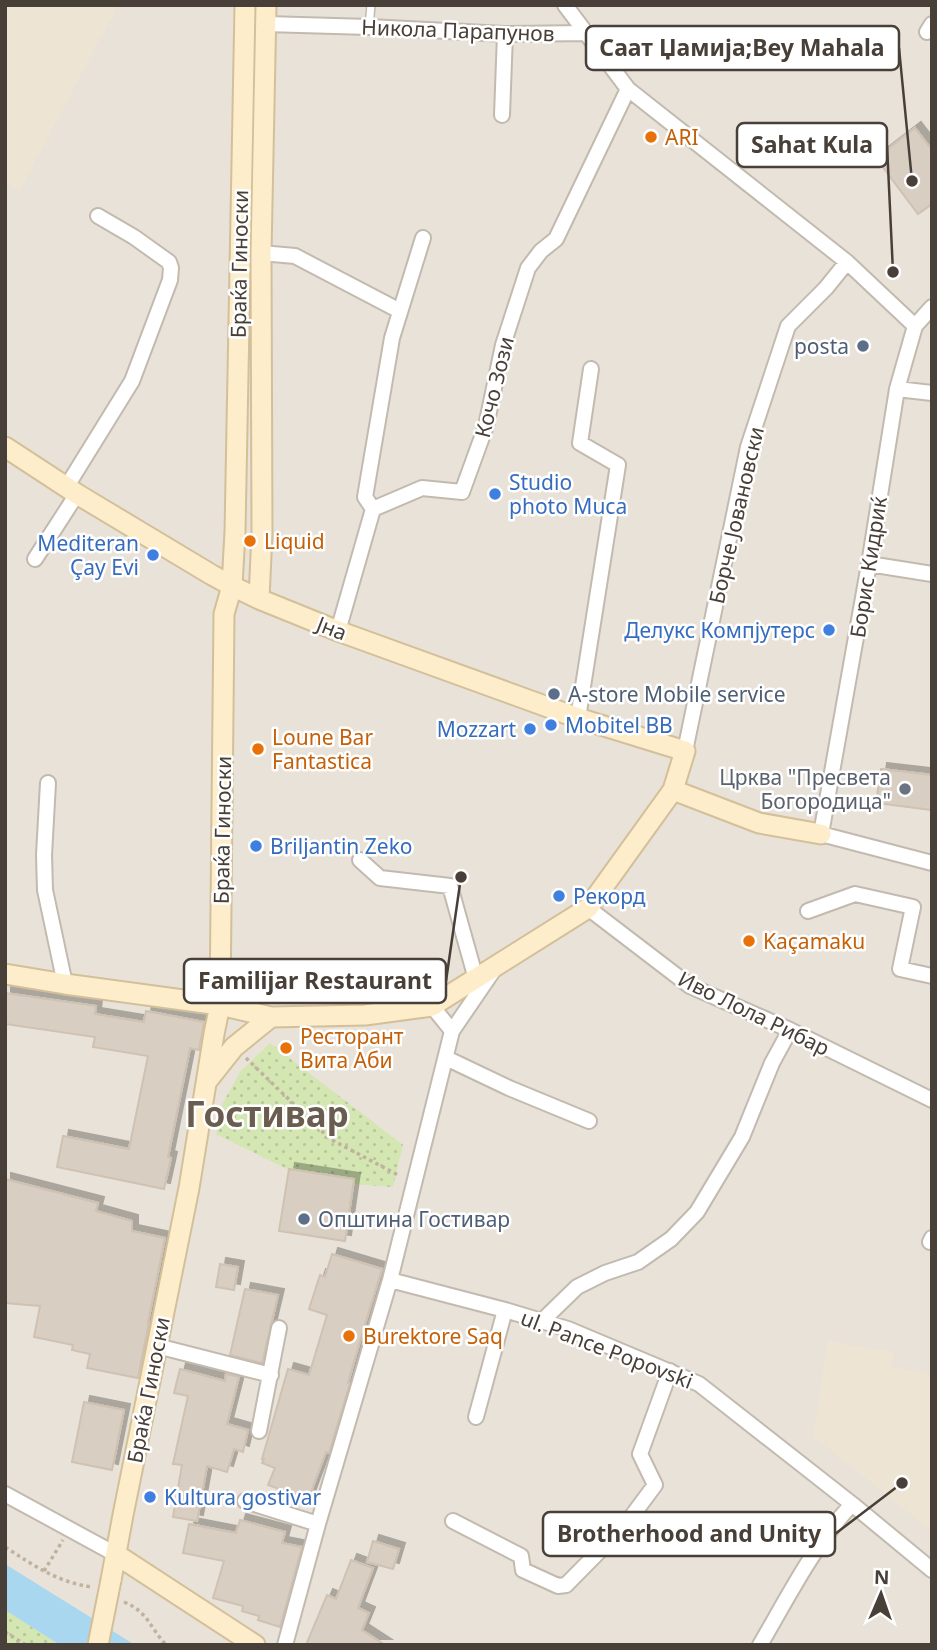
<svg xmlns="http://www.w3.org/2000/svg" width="937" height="1650" font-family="'Noto Sans',sans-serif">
  <defs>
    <pattern id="green-dots" width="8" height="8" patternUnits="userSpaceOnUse" patternTransform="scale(1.75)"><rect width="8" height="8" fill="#d4e7b3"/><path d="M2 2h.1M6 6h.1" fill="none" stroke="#b8c79b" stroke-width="1.8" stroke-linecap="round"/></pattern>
    <filter id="shadow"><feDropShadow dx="6" dy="-6" stdDeviation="0" flood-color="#0004"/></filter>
  </defs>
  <rect width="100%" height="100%" fill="#f4f0e9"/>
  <path fill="#e8e2d8" d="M 5,5 L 932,5 L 932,1645 L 5,1645 Z"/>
  <path fill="#ede4d4" d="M 5,5 L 118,5 L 20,190 L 5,182 Z
    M 828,1341 L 894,1352 L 891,1366 L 932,1374 L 932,1531 L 813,1436 Z"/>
  <path fill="url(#green-dots)" d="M 270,1043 L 403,1145 L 393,1187 L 311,1181 L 216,1134 L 223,1103 L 240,1072 Z
    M 5,1610 L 60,1645 L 5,1645 Z"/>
  <path fill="#a8d7ef" d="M 5,1564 L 135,1645 L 60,1645 L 5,1610 Z"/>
  <path fill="#d9cec2" stroke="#d0c2b2" stroke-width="2" filter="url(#shadow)" d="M 915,128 L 932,150 L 932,204 L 918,214 L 876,158 Z
    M 881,769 L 932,775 L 932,810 L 876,803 Z
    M 5,993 L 96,1006 L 95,1014 L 144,1022 L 146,1011 L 204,1022 L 199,1050 L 190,1048 L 168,1157 L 171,1158 L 164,1189 L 57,1167 L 63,1136 L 129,1149 L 148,1056 L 93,1047 L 95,1037 L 5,1024 Z
    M 289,1169 L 354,1179 L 345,1241 L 279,1231 Z
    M 5,1179 L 98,1203 L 96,1211 L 132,1221 L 132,1231 L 165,1238 L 148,1322 L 149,1322 L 138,1378 L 87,1368 L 90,1354 L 72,1350 L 73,1345 L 34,1337 L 40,1306 L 5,1303 Z
    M 332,1254 L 382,1269 L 362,1334 L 348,1383 L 350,1383 L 329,1453 L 326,1452 L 308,1500 L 268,1485 L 275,1468 L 262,1463 L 264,1459 L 262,1459 L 288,1369 L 309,1375 L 327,1315 L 309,1309 L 320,1275 L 325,1277 Z
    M 220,1264 L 238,1267 L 234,1290 L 216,1287 Z
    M 245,1289 L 278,1295 L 262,1363 L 230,1355 Z
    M 180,1369 L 225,1381 L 226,1374 L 239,1377 L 227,1424 L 248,1430 L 243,1452 L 234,1449 L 227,1472 L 207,1466 L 197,1521 L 173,1517 L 182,1465 L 173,1464 L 188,1396 L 174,1393 Z
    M 84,1402 L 124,1410 L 112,1470 L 72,1462 Z
    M 240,1520 L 285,1532 L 282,1543 L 302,1547 L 280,1627 L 258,1620 L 259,1616 L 242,1611 L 243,1606 L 213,1598 L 224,1561 L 183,1553 L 189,1524 L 236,1533 Z
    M 373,1541 L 399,1549 L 393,1569 L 367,1562 Z
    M 351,1560 L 373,1568 L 358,1608 L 369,1613 L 362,1630 L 385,1645 L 306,1645 L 327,1595 L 336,1599 Z"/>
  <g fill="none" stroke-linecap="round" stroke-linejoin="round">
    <g stroke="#c3baaf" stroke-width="10">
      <path id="lane" d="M 369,27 L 371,5"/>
    </g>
    <g stroke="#c3baaf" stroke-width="18">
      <path id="street" d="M 565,5 L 628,89 L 847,262 L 915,326
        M 266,24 L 369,27 L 505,34 L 587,33
        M 927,32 L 932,24
        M 502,115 L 505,34
        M 261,253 L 295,256 L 400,311
        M 932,307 L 915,326 L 897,389 L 869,564 L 821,834 L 932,863
        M 897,389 L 932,393
        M 67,486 L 132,381 L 170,280 L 171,268 L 169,262 L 134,237 L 98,216
        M 373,509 L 365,497 L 392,338 L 423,238
        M 35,559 L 77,494
        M 869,564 L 932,574
        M 338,631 L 373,509 L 422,488 L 462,492 L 486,426 L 503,345 L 528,268 L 541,251 L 556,239 L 628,89
        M 578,718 L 618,465 L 580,443 L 591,369
        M 685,751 L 748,447 L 788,326 L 826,288 L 847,262
        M 48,783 L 44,855 L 45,890 L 65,984
        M 360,860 L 380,878 L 450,886 L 476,979
        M 588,908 L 690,986 L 790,1030 L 932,1100
        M 808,911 L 855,894 L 913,907 L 900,969 L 932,976
        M 432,1006 L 452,1031
        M 446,1058 L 509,1088 L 589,1121
        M 930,1242 L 932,1238
        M 390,1280 L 505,1310 L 568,1329 L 699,1384 L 852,1504 L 932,1570
        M 542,1321 L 577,1287 L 605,1273 L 638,1262 L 671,1239 L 697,1212 L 742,1137 L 772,1063 L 790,1030
        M 157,1346 L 271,1375
        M 476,1417 L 505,1310
        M 259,1431 L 279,1328
        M 5,1494 L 117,1555
        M 245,1501 L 318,1524
        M 453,1521 L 521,1556 L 523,1570 L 558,1586 L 566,1585 L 626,1524 L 655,1485 L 640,1454 L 670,1371
        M 285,1645 L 318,1524 L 390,1280 L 452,1031 L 493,971
        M 760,1645 C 788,1597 814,1545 852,1504"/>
    </g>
    <g stroke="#d3c09a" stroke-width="23">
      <path id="secondary" d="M 5,447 L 77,494 L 212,575 L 232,586 L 259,599 L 338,631 L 578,718 L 685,751 L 673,790 L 588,908 L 432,1006 L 365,1015 L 271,1017 L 220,1005 L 65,984 L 5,974
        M 259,599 L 262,533 L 261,253 L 266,5
        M 673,790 L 759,823 L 821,834
        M 207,1081 L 234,1047 L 271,1017
        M 117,1555 L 255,1645
        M 111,1580 L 123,1515 L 189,1188 L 214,1034 L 220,1005 L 224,614 L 232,586 L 235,532 L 245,5"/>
    </g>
    <path stroke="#c1b29e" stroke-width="3.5" stroke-dasharray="3.5 3.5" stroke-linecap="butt" d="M 246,1058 L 330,1139 L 400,1176
      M 5,1547 C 35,1566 55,1581 91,1587
      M 44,1571 L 63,1540
      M 124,1602 C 148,1612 149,1626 166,1645
      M 5,1632 L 26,1645"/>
    <use href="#lane" stroke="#fff" stroke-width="7"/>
    <use href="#street" stroke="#fff" stroke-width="14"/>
    <use href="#secondary" stroke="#fdedca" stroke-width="19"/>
    <g stroke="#d3c09a" stroke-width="23" stroke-linecap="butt">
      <path id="secondary-bridge" d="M 98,1645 L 111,1580"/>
    </g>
    <use href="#secondary-bridge" stroke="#fdedca" stroke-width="19"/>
  </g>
  <g fill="#e8710a" stroke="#fff" stroke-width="2.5">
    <circle cx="651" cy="137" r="7"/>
    <circle cx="250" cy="541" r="7"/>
    <circle cx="258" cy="749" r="7"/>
    <circle cx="749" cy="941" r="7"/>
    <circle cx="286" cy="1048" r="7"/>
    <circle cx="349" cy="1336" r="7"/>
  </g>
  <g fill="#5c6f8a" stroke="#fff" stroke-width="2.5">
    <circle cx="863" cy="346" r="7"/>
    <circle cx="554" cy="694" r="7"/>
    <circle cx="304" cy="1219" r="7"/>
  </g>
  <g fill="#3f7fe0" stroke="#fff" stroke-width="2.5">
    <circle cx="495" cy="494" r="7"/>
    <circle cx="153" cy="555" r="7"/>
    <circle cx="829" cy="630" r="7"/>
    <circle cx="551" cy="725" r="7"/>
    <circle cx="530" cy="729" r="7"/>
    <circle cx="256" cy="846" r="7"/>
    <circle cx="559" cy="896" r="7"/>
    <circle cx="150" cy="1497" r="7"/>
  </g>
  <circle fill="#6b7280" stroke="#fff" stroke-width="2.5" cx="905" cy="789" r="7"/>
  <g text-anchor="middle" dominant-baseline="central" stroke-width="5" stroke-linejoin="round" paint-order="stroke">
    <g font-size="21" fill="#484038" stroke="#fff">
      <text transform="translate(458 30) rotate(2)">Никола Парапунов</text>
      <text transform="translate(239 264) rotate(-89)">Браќа Гиноски</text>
      <text transform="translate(494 387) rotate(-76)">Кочо Зози</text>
      <text transform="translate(736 515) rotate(-77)">Борче Јовановски</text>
      <text transform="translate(868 567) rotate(-81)">Борис Кидриќ</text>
      <text transform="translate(332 628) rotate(21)">Јна</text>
      <text transform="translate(222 830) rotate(-89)">Браќа Гиноски</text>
      <text transform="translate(754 1013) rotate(26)">Иво Лола Рибар</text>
      <text transform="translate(607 1349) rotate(21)">ul. Pance Popovski</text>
      <text transform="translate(148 1390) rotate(-79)">Браќа Гиноски</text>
    </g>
    <g font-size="21" fill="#c56008" stroke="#fff" text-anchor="start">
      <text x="665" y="137">ARI</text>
      <text x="264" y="541">Liquid</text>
      <text x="272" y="737">Loune Bar<tspan x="272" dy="24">Fantastica</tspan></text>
      <text x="763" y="941">Kaçamaku</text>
      <text x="300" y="1036">Ресторант<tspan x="300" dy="24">Вита Аби</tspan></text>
      <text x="363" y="1336">Burektore Saq</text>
    </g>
    <g font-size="21" fill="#4e5e75" stroke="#fff" text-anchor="start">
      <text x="849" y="346" text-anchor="end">posta</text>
      <text x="568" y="694">A-store Mobile service</text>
      <text x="318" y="1219">Општина Гостивар</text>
    </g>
    <g font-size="21" fill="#366cbe" stroke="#fff" text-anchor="start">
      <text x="509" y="482">Studio<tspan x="509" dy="24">photo Muca</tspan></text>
      <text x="139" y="543" text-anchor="end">Mediteran<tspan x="139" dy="24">Çay Evi</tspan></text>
      <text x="815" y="630" text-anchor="end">Делукс Компјутерс</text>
      <text x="565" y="725">Mobitel BB</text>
      <text x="516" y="729" text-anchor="end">Mozzart</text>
      <text x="270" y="846">Briljantin Zeko</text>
      <text x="573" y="896">Рекорд</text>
      <text x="164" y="1497">Kultura gostivar</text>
    </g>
    <g font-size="21" fill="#5b616d" stroke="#fff" text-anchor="end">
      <text x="891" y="777">Црква "Пресвета<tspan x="891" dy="24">Богородица"</tspan></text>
    </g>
    <g font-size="35" font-weight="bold" fill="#6a5d4f" stroke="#fff">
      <text x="267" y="1113">Гостивар</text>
    </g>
  </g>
  <path fill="none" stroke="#484038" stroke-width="2.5" d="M912 181L899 48M893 272L887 145M461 877L446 981M902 1483L835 1534"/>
  <g fill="#484038" stroke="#fff" stroke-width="2.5">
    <circle cx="912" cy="181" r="7"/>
    <circle cx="893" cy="272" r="7"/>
    <circle cx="461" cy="877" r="7"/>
    <circle cx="902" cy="1483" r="7"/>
  </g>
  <g fill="#fff" stroke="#484038" stroke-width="2.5">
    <rect x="586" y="26" width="313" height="44" rx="7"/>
    <rect x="737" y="123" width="150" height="44" rx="7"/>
    <rect x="184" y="959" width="262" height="44" rx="7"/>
    <rect x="543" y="1512" width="292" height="44" rx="7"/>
  </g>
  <g font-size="23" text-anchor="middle" font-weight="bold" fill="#484038">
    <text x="742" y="56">Саат Џамија;Bey Mahala</text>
    <text x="812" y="153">Sahat Kula</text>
    <text x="315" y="989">Familijar Restaurant</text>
    <text x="689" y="1542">Brotherhood and Unity</text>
  </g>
  <rect width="937" height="1650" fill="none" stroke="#484038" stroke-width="14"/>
  <g transform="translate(881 1594) rotate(2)" stroke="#ffffff" stroke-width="5" paint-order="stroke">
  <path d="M0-5L12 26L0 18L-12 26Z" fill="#484038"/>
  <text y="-10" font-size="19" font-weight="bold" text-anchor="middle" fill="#484038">N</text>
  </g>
</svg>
